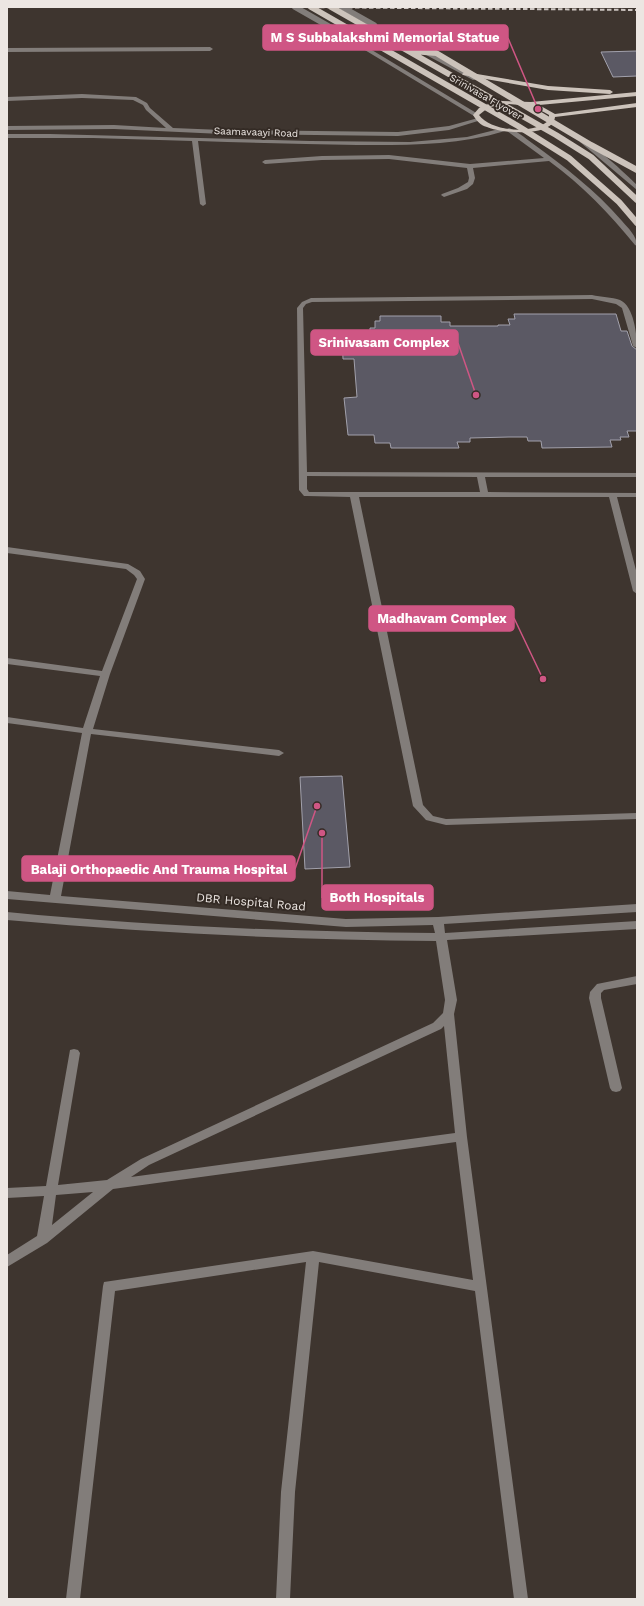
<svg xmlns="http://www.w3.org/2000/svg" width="644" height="1606" font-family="'Work Sans',sans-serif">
  <rect width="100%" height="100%" fill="#3e352f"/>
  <path fill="#5b5964" stroke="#a2a1ac" d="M 637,51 L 637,76 L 613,77 L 601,52 Z
    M 514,314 L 616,314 L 621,331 L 627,331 L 632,346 L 637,350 L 637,431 L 627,431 L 629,437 L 620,437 L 621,440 L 610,440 L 612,447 L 542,448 L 541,441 L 528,441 L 527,437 L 509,437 L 470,438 L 470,442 L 457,442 L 459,448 L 391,448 L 390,443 L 375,443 L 374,435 L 348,435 L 344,398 L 357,397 L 354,359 L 343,359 L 342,336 L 355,336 L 355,331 L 370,331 L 370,328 L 375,328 L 375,321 L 380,321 L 380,316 L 441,316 L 441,322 L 450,322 L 450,326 L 498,326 L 498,325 L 510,325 L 508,319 L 515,319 Z
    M 342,776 L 350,867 L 305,869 L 300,777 Z"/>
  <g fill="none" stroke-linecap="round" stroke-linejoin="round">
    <path fill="#827d7a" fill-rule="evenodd" d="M 372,24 L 376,24 L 478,79 L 473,80 L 372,26 Z
      M 337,29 L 478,114 L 479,115 L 474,116 L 335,32 L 334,31 Z
      M 7,48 L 210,47 L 213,49 L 210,51 L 7,52 Z
      M 82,94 L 136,97 L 147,103 L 150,108 L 173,128 L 222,130 L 398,132 L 449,126 L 478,118 L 481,120 L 449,130 L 398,136 L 222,134 L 114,129 L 7,130 L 7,126 L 114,125 L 166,128 L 146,110 L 143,105 L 133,100 L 82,98 L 7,101 L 7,97 Z
      M 503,128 L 505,129 L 505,131 C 456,146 407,145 357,145 C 304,144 251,143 198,141 L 206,204 L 203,206 L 200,204 L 192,141 L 93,138 L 7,138 L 7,134 L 50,134 L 310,141 L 410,142 L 467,137 Z
      M 509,128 C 517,131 525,138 532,143 C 565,167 595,190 622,221 C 628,228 637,236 637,246 L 635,245 C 609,213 582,185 549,161 L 473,168 L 475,178 L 473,184 L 467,189 L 444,197 L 441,195 L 442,194 L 458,188 L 468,182 L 469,178 L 467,168 L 389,159 L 322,160 L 265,164 L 262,162 L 265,160 L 322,156 L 389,155 L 470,164 L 544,158 L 507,131 L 507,129 Z
      M 580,140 C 589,139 628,176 637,185 L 637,190 L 580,142 Z
      M 592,295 C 601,297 612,297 620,300 C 634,306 637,335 637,348 L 633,346 L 622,308 L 616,304 L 592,299 L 312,302 L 306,304 L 303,308 L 307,472 L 637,473 L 637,477 L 485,477 L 488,492 L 637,493 L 637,497 L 617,497 L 637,574 L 637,594 L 633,591 L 609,497 L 359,497 L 423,805 L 433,816 L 446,819 L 637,813 L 637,819 L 446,825 L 426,820 L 413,806 L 350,497 L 307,496 L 304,496 L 299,490 L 297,308 L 302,302 L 311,298 ZM 307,476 L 477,477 L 480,492 L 309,492 L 307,489 Z
      M 7,547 L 128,564 L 140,571 L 145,579 L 110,674 L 93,729 L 279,750 L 284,753 L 279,756 L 91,734 L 61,896 L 346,919 L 438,917 L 637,904 L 637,912 L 444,924 L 445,933 L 637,921 L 637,929 L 447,940 L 457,1000 L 454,1014 L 467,1137 L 528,1599 L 514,1599 L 475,1291 L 319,1262 L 295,1492 L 290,1599 L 276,1599 L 281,1492 L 306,1262 L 115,1291 L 80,1599 L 66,1599 L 103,1286 L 104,1282 L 313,1251 L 473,1280 L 456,1142 L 113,1189 L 47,1243 L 7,1267 L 7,1255 L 37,1236 L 44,1196 L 7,1198 L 7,1188 L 46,1186 L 70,1050 L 74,1049 L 78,1050 L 80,1053 L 58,1185 L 107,1180 L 141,1159 L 433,1023 L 443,1013 L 445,1000 L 436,941 C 293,940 150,933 7,920 L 7,912 C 149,926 292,932 435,933 L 433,925 L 346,927 L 7,899 L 7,891 L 50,895 L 82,733 L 7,723 L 7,717 L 83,728 L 100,676 L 7,664 L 7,658 L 102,671 L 137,579 L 134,575 L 126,569 L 7,553 ZM 444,1026 L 455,1133 L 131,1177 L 149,1165 L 441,1029 ZM 93,1192 L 52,1225 L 56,1195 Z
      M 637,976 L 637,984 L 604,990 L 601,993 L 601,998 L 622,1088 L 620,1091 L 616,1092 L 612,1091 L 610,1088 L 589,998 L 590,992 L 597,984 Z"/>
    <path fill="#ccc3bb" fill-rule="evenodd" d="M 465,72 L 548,86 L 610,90 L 613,92 L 610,94 L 548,90 L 463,75 L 462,74 Z
      M 637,92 L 637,96 L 539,105 L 555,114 L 637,103 L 637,107 L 555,117 C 553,138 500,133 487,127 C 480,125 477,121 473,115 L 479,108 L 485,105 L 501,101 L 531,102 ZM 509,104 C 524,105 536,107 549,115 L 549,120 C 535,135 491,132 479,115 L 489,107 Z"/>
    <path stroke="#cdc6c2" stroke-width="2" stroke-dasharray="4.5 2.5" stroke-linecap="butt" d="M 292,7 L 637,10"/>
    <path stroke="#827d7a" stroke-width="6" d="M 295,7 L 337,31
      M 342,7 L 374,25"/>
    <path stroke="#ccc3bb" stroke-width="6" d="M 311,7 L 518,126 L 569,158 L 619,202 L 637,223
      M 331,7 L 556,135 L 591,157 L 637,200
      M 413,51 L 436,53 L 591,145 L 637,170"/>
  </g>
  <g text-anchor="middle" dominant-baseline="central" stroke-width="4" stroke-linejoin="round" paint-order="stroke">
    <g font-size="10" fill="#ece6e2" stroke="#342b25">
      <text transform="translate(486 97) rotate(30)">Srinivasa Flyover</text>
      <text transform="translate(256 132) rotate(2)">Saamavaayi Road</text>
    </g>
    <g font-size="12" fill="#ece6e2" stroke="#342b25">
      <text transform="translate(251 902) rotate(5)">DBR Hospital Road</text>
    </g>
  </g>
  <path fill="none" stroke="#cf5684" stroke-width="1.5" d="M538 109L508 38M476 395L458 343M543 679L514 618M317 806L295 869M322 833L322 898"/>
  <g fill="#cf5684" stroke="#342b25" stroke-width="1.5">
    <circle cx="538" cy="109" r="4"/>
    <circle cx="476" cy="395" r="4"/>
    <circle cx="543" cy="679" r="4"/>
    <circle cx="317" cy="806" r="4"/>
    <circle cx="322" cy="833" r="4"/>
  </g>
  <g fill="#cf5684" stroke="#cf5684" stroke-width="1.5">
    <rect x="263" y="25" width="245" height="25" rx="4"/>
    <rect x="311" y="330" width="147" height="25" rx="4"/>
    <rect x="369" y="606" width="145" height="25" rx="4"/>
    <rect x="22" y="856" width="273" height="25" rx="4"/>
    <rect x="322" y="885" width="111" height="25" rx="4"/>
  </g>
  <g font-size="13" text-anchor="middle" font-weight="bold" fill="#fff">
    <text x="385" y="42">M S Subbalakshmi Memorial Statue</text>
    <text x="384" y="347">Srinivasam Complex</text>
    <text x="442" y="623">Madhavam Complex</text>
    <text x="159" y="874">Balaji Orthopaedic And Trauma Hospital</text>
    <text x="377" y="902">Both Hospitals</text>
  </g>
  <rect width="644" height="1606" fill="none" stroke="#ece6e2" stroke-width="16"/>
</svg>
